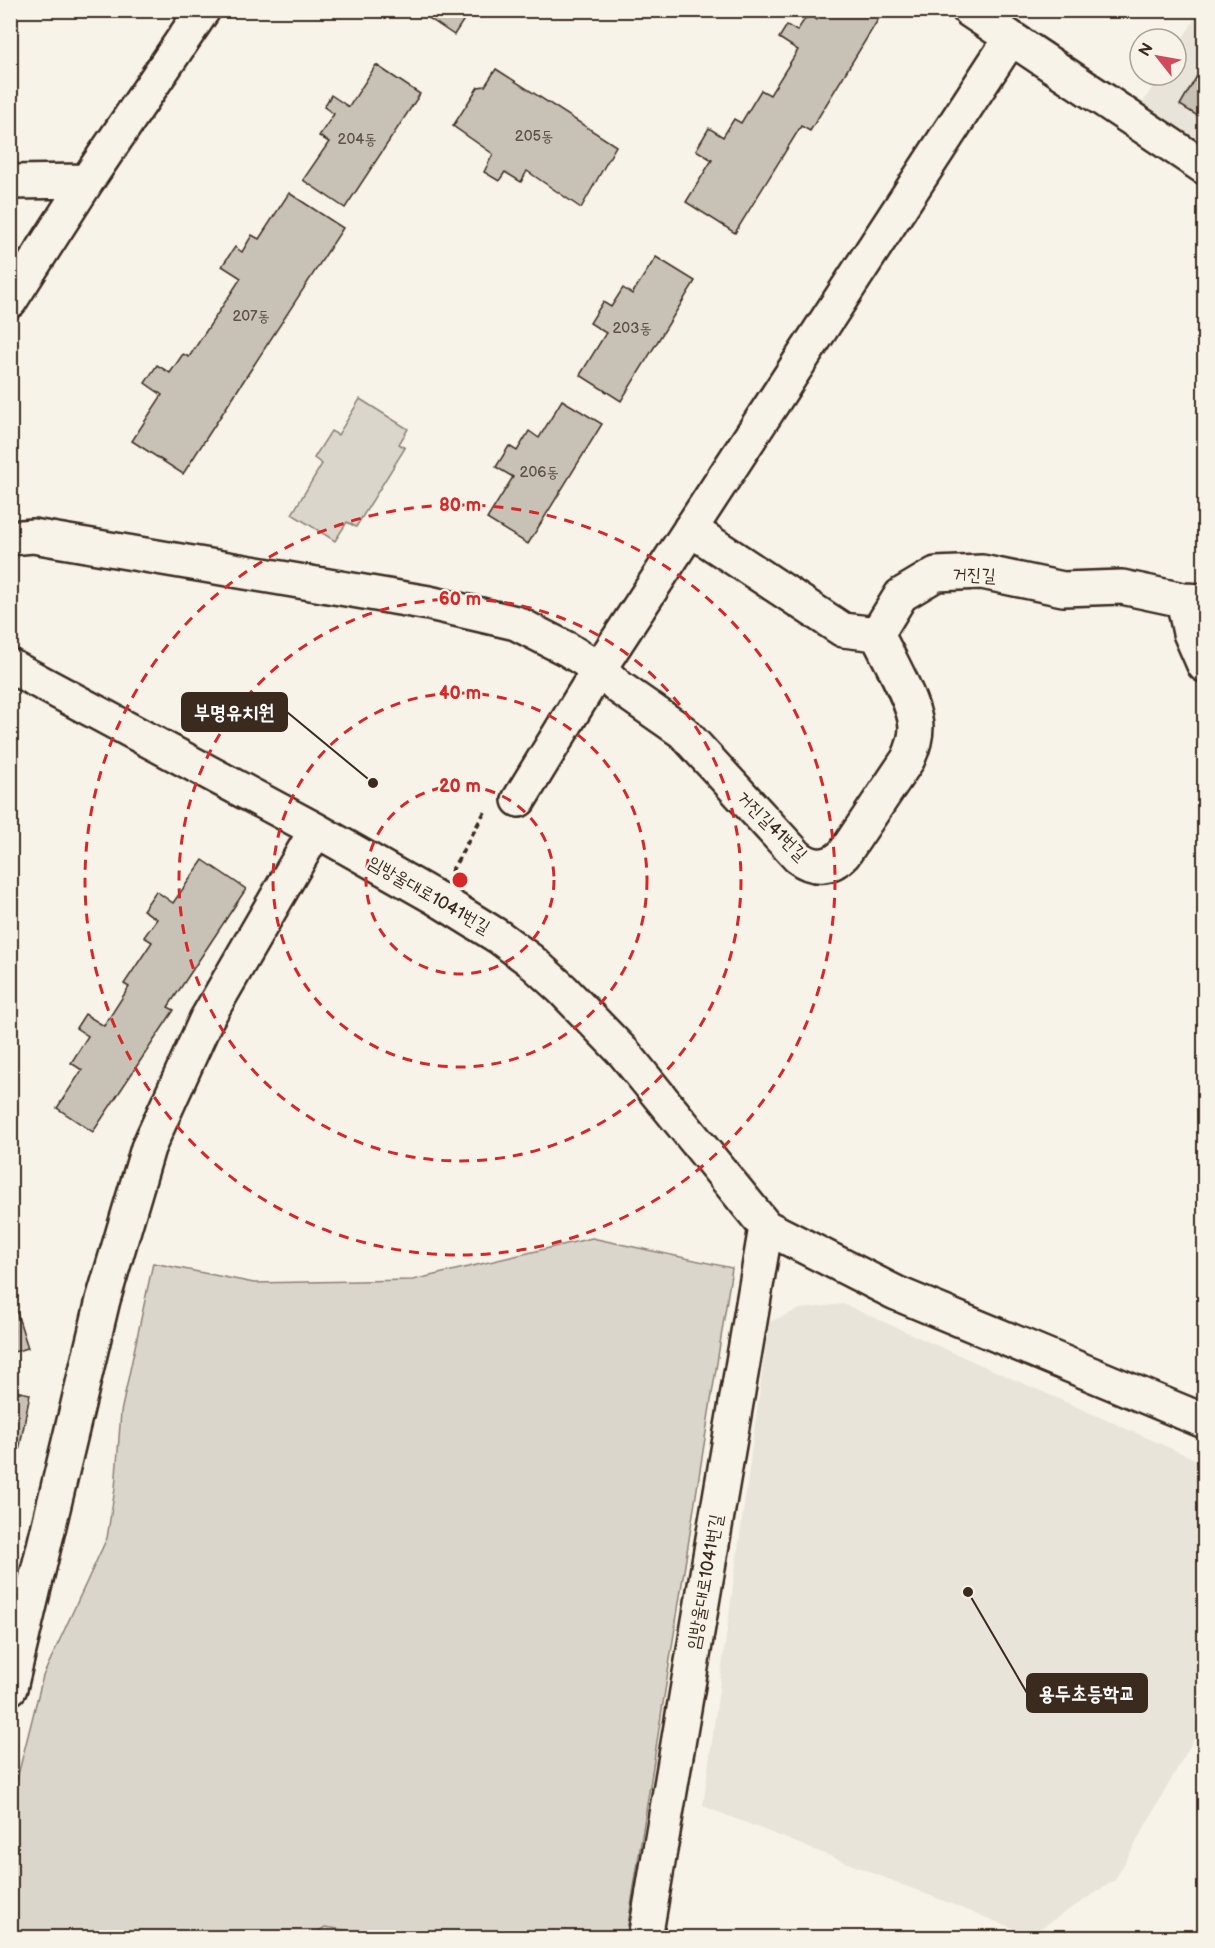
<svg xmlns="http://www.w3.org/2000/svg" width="1215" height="1948" font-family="'Balsamiq Sans','Poor Story',sans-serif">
  <rect width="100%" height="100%" fill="#f7f3e8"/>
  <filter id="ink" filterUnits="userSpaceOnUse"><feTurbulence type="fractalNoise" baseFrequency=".0167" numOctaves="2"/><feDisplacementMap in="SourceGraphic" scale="12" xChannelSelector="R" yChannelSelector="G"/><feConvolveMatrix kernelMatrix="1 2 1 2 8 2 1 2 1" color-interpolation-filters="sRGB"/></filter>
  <g filter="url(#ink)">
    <path fill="#e9e4d9" d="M 1200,11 L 1204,11 L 1204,146 L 1141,106 L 1160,75 L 1176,75 L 1176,49 Z
      M 843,1304 L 1204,1463 L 1204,1721 L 1115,1880 L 1030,1935 L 703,1806 L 769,1322 L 801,1309 Z"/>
    <path fill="#dbd6cb" stroke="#8b8074" stroke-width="1.5" d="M 360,399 L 408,429 L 399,444 L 405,448 L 356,527 L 347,522 L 335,541 L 292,514 L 322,464 L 314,458 L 331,431 L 338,435 Z
      M 592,1238 L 732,1268 L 626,1937 L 397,1938 L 325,1927 L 308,1938 L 11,1937 L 11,1803 L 43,1676 L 107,1538 L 115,1489 L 121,1412 L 153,1263 L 254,1283 L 413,1280 Z"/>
    <path fill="#c8c1b6" stroke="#3b2a1e" stroke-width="1.5" d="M 417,10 L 470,10 L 454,35 Z
      M 823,10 L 884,10 L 810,131 L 801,126 L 735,233 L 686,202 L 712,160 L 696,150 L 709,128 L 723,137 L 734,119 L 741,123 L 761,90 L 770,95 L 798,50 L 779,38 L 787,25 L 797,31 L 808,14 L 817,20 Z
      M 1204,64 L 1204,120 L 1180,105 Z
      M 376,65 L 420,94 L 345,208 L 303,180 L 329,142 L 319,136 L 334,114 L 324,107 L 331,95 L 349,107 Z
      M 496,69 L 616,146 L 581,208 L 527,171 L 521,182 L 505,172 L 499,181 L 484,172 L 493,154 L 453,126 L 478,87 L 485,86 Z
      M 289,193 L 343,228 L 183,474 L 132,441 L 162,395 L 145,383 L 157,365 L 170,373 L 183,354 L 189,357 L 241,278 L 222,266 L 235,247 L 242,252 L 252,235 L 259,239 Z
      M 656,257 L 695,281 L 621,401 L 580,375 L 606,333 L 590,323 L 603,302 L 611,307 L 623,288 L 632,294 Z
      M 562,400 L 602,424 L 528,544 L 487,519 L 513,477 L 496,467 L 509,446 L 517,451 L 529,431 L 539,438 Z
      M 203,860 L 246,889 L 168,1007 L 174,1010 L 93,1132 L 57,1108 L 82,1070 L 71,1063 L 88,1036 L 76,1028 L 85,1014 L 104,1026 L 129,987 L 124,984 L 152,942 L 144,937 L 157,919 L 143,910 L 156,891 L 173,903 Z
      M 10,1291 L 28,1348 L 10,1353 Z
      M 10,1390 L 30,1394 L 10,1498 Z"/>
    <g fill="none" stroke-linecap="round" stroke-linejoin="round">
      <g stroke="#3b2a1e" stroke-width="38">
        <path id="minor" d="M 969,10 L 1204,167
          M 10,182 L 87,181
          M 10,301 L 87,181 L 203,10
          M 690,529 L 843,630 L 877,634 L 901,595 L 936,574 L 982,572 L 1063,589 L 1122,587 L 1183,600 L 1204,601
          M 10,538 L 33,536 L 429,603 L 516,623 L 567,649 L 599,669 L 620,688 L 683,732 L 798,857 C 814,869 830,868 844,854 L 908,759 C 913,748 916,739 916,727 C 915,703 888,657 877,634
          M 1183,600 L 1190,633 L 1204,665
          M 10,666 L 316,830 L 436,898 L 499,937 L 530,960 L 562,989 L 625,1054 L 766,1227 L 896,1293 L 1204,1421
          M 519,800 L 599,669 L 1011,38
          M 10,1688 L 103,1300 L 148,1148 L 206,1020 L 316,830
          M 645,1938 L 766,1227"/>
      </g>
      <path stroke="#3b2a1e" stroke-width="4" stroke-dasharray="6 4.5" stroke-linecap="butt" d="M 451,872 L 487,808"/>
      <use href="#minor" stroke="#f7f3e8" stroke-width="33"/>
    </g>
  </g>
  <g fill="none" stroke="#d62828" stroke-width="3" stroke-dasharray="10 8">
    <circle cx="460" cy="880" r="94"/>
    <circle cx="460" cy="880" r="187"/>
    <circle cx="460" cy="880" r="281"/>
    <circle cx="460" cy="880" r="375"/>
  </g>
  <g text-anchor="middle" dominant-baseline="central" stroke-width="4.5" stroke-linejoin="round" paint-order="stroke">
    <g font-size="15" fill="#5e5044">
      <text x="534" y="136">205동</text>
      <text x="357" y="139">204동</text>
      <text x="251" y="316">207동</text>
      <text x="632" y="328">203동</text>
      <text x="539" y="472">206동</text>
    </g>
    <g font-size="18" fill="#3b2a1e" stroke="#f7f3e8">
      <text transform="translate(974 575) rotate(3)">거진길</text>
      <text transform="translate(772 826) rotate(45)">거진길41번길</text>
      <text transform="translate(429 895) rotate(30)">임방울대로1041번길</text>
      <text transform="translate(705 1582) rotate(-80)">임방울대로1041번길</text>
    </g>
  </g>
  <circle cx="460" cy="880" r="9" fill="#d62828" stroke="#f7f3e8" stroke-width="3"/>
  <g font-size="18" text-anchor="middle" font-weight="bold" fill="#d62828" stroke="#f7f3e8" stroke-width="4.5" stroke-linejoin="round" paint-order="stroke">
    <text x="460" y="511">80 m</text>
    <text x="460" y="605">60 m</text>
    <text x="460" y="699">40 m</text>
    <text x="460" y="792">20 m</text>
  </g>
  <path fill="none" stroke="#3b2a1e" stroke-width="2" d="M373 783L287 712M968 1592L1027 1693"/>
  <g fill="#3b2a1e" stroke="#f7f3e8" stroke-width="2">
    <circle cx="373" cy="783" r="6"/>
    <circle cx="968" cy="1592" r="6"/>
  </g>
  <g fill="#3b2a1e" stroke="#3b2a1e" stroke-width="2">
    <rect x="182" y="693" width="105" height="38" rx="6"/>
    <rect x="1027" y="1674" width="120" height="38" rx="6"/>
  </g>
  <g font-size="20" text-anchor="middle" font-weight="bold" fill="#fff">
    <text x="234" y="719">부명유치원</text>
    <text x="1087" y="1700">용두초등학교</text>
  </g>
  <rect width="1215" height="1948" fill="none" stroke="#f7f3e8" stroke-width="36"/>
  <rect x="18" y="18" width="1179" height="1912" fill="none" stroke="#3b2a1e" stroke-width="2" filter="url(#ink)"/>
  <g transform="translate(1158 57) rotate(301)"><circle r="28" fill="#f7f3e8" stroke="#aca397" stroke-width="1.5"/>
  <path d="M0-4.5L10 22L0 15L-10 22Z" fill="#d1495b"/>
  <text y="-9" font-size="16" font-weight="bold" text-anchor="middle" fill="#3b2a1e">N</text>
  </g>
</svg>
